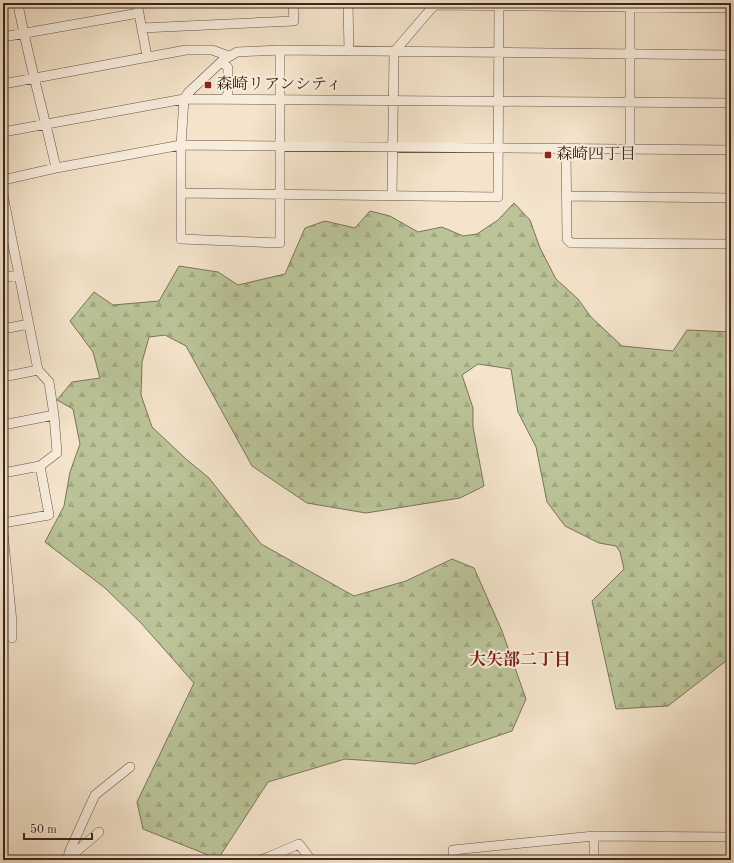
<svg xmlns="http://www.w3.org/2000/svg" width="734" height="863" font-family="'Old Standard TT','Noto Serif JP',serif">
  <defs>
    <pattern id="forest-firs" width="22" height="20" patternUnits="userSpaceOnUse"><rect width="22" height="20" fill="#bac498"/><path d="M5 1l3.5 6h-7zM16 11l3.5 6h-7z" fill="#a1a882"/></pattern>
  </defs>
  <rect width="100%" height="100%" fill="#f4e4cb"/>
  <filter id="stains"><feTurbulence type="fractalNoise" baseFrequency=".005" numOctaves="4"/><feColorMatrix values="0 0 0 0 .2 0 0 0 0 .09 0 0 0 0 .02 0 0 0 .5 -.17"/></filter>
  <radialGradient id="worn" r=".72"><stop offset=".6" stop-color="#630" stop-opacity="0"/><stop offset="1" stop-color="#630" stop-opacity=".3"/></radialGradient>
  <path fill="url(#forest-firs)" stroke="#7b7459" d="M 514,203 L 530,220 L 540,248 L 556,279 L 578,299 L 591,317 L 622,346 L 673,351 L 687,330 L 731,332 L 731,657 L 668,706 L 616,709 L 592,601 L 624,569 L 620,552 L 616,546 L 599,543 L 565,526 L 547,502 L 536,447 L 518,412 L 511,369 L 478,364 L 462,375 L 473,408 L 473,427 L 484,486 L 460,498 L 366,513 L 307,503 L 252,466 L 186,346 L 165,335 L 149,337 L 142,362 L 141,395 L 152,427 L 186,459 L 209,478 L 261,544 L 354,596 L 406,581 L 452,559 L 474,568 L 502,631 L 526,699 L 512,731 L 415,764 L 345,759 L 268,782 L 218,859 L 143,829 L 137,802 L 194,683 L 141,623 L 105,588 L 45,542 L 64,506 L 70,472 L 80,444 L 73,409 L 57,400 L 72,382 L 100,378 L 93,352 L 70,321 L 94,292 L 113,305 L 159,301 L 179,266 L 218,272 L 238,285 L 285,274 L 305,228 L 325,221 L 355,228 L 370,211 L 390,216 L 418,232 L 442,227 L 463,236 L 477,234 L 498,220 Z"/>
  <g fill="none" stroke-linecap="round" stroke-linejoin="round">
    <g stroke="#6a5546" stroke-width="10">
      <path id="minor" d="M 3,3 L 19,3
        M 137,3 L 147,56
        M 348,3 L 349,51
        M 18,4 C 28,59 44,113 56,168
        M 434,5 L 731,8
        M 142,28 L 294,21 L 293,3
        M 3,37 L 139,13
        M 280,50 L 280,243 L 181,239 L 181,145 L 184,99 L 188,93 L 222,61 L 237,52 L 280,50 L 731,55
        M 222,61 L 228,68 L 228,94 L 225,99
        M 3,84 L 186,50 L 212,50 L 229,56
        M 3,132 L 184,99 L 731,103
        M 566,149 L 567,239 L 571,243 L 731,244
        M 630,149 L 630,3
        M 3,180 L 56,168 L 181,145 L 731,150
        M 182,193 L 498,197 L 499,6
        M 3,195 L 38,370 L 49,382 L 54,415 L 57,453 L 40,466 L 49,515 L 3,523
        M 392,195 L 394,52 L 436,3
        M 567,196 L 731,198
        M 3,278 L 18,275
        M 3,329 L 29,324
        M 3,377 L 38,370
        M 3,425 L 54,415
        M 3,473 L 40,466
        M 3,533 L 12,622 L 12,638
        M 70,850 L 77,851 L 99,832
        M 67,860 L 70,850 L 95,795 L 130,767
        M 259,860 L 269,857 L 299,844 L 311,860
        M 453,860 L 453,850 L 594,836 L 731,837
        M 594,860 L 594,836"/>
    </g>
    <use href="#minor" stroke="#f8eddd" stroke-width="9"/>
  </g>
  <g fill="#8f2418" stroke="#f8eddd" stroke-width="1.5">
    <rect x="204" y="81" width="8" height="8" rx="2"/>
    <rect x="544" y="151" width="8" height="8" rx="2"/>
  </g>
  <g text-anchor="middle" dominant-baseline="central" stroke-width="4" stroke-linejoin="round" paint-order="stroke">
    <g font-size="16" fill="#3c251a" stroke="#f8eddd" text-anchor="start">
      <text x="216" y="85">森崎リアンシティ</text>
      <text x="556" y="155">森崎四丁目</text>
    </g>
    <g font-size="17" font-weight="bold" fill="#7a1f14" stroke="#f8eddd">
      <text x="520" y="660">大矢部二丁目</text>
    </g>
  </g>
  <rect width="734" height="863" fill="none" stroke="#f4e4cb" stroke-width="16"/>
  <rect x="4" y="4" width="726" height="855" fill="none" stroke="#3c251a" stroke-width="2"/>
  <rect x="8" y="8" width="718" height="847" fill="none" stroke="#3c251a"/>
  <path d="M24 833v6h68v-6" fill="none" stroke="#3c251a" stroke-width="2"/>
  <text x="30" y="833" font-size="12" fill="#3c251a" stroke="#f8eddd" stroke-width="3" paint-order="stroke">50 m</text>
  <rect width="100%" height="100%" filter="url(#stains)"/>
  <rect width="100%" height="100%" fill="url(#worn)"/>
</svg>
